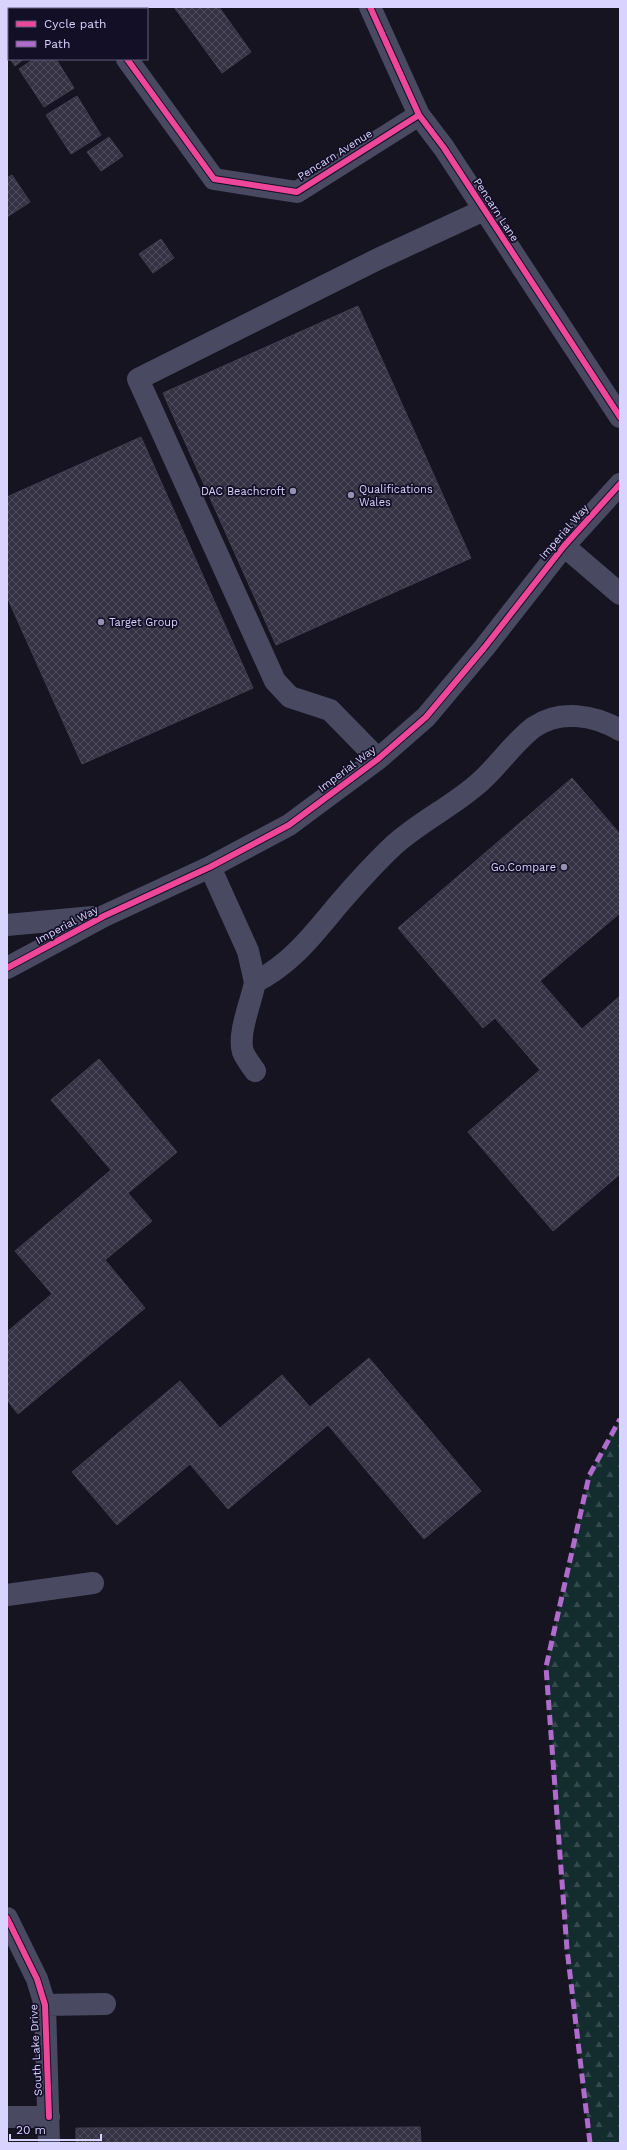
<svg xmlns="http://www.w3.org/2000/svg" width="627" height="2150" font-family="'Work Sans',sans-serif">
  <defs>
    <pattern id="forest-firs" width="22" height="20" patternUnits="userSpaceOnUse"><rect width="22" height="20" fill="#132c2d"/><path d="M5 1l3.5 6h-7zM16 11l3.5 6h-7z" fill="#354a4c"/></pattern>
    <pattern id="building-cross-hatch" width="8" height="8" patternUnits="userSpaceOnUse"><rect width="8" height="8" fill="#343243"/><path d="M0 0l8 8M0 8l8-8" fill="none" stroke="#514f5f"/></pattern>
  </defs>
  <rect width="100%" height="100%" fill="#161421"/>
  <path fill="url(#forest-firs)" d="M 620,1419 L 620,2143 L 590,2143 L 567,1949 L 546,1667 L 589,1476 Z"/>
  <path fill="url(#building-cross-hatch)" stroke="#433f54" d="M 174,7 L 219,7 L 251,52 L 222,73 Z
    M 10,59 L 24,59 L 15,66 Z
    M 34,59 L 56,59 L 74,88 L 44,107 L 19,69 Z
    M 77,96 L 101,135 L 71,154 L 46,115 Z
    M 109,137 L 123,156 L 101,171 L 87,152 Z
    M 12,175 L 30,202 L 7,217 L 7,178 Z
    M 161,239 L 174,258 L 153,273 L 139,254 Z
    M 358,306 L 471,558 L 276,645 L 163,393 Z
    M 141,437 L 253,688 L 82,764 L 7,597 L 7,497 Z
    M 572,778 L 620,834 L 620,913 L 540,981 L 582,1029 L 620,996 L 620,1174 L 553,1231 L 468,1132 L 540,1070 L 495,1018 L 483,1028 L 398,928 Z
    M 99,1059 L 177,1152 L 128,1193 L 152,1221 L 105,1260 L 145,1308 L 18,1414 L 7,1400 L 7,1332 L 52,1294 L 15,1251 L 111,1170 L 51,1100 Z
    M 369,1358 L 481,1491 L 424,1539 L 328,1425 L 228,1509 L 190,1464 L 117,1525 L 72,1472 L 180,1381 L 220,1428 L 282,1375 L 310,1407 Z
    M 420,2127 L 421,2143 L 76,2143 L 76,2128 Z"/>
  <g fill="none" stroke-linecap="round" stroke-linejoin="round">
    <path stroke="#4a4962" stroke-width="22" d="M 89,7 L 91,9
      M 370,7 L 419,115 L 444,148 L 620,417
      M 34,9 L 37,7
      M 7,28 L 9,26
      M 127,59 L 214,179 L 297,192 L 419,115
      M 564,546 L 620,594
      M 378,759 L 330,710 L 290,697 L 275,681 L 138,379 L 378,259 L 484,210
      M 210,867 L 248,951 L 255,982
      M 7,925 L 93,917
      M 7,968 L 104,916 L 210,867 L 289,825 L 378,759 L 426,717 L 484,648 L 564,546 L 620,484
      M 255,1071 C 251,1065 246,1059 243,1052 C 237,1034 252,1000 255,982 C 290,965 313,935 337,906 C 355,885 373,865 393,846 C 420,821 454,806 481,781 C 499,765 514,742 534,727 C 560,709 594,715 620,730
      M 7,1595 L 93,1583
      M 7,1918 L 37,1979 L 45,2005 L 49,2143
      M 45,2005 L 105,2004
      M 7,2117 L 49,2117"/>
    <path stroke="#b06ccc" stroke-width="5" stroke-dasharray="10 5" stroke-linecap="butt" d="M 590,2143 L 567,1949 L 546,1667 L 589,1476 L 620,1419"/>
    <g stroke="#130f26" stroke-width="8">
      <path id="cycleway" d="M 370,7 L 419,115 L 444,148 L 620,417
        M 127,59 L 214,179 L 297,192 L 419,115
        M 7,968 L 104,916 L 210,867 L 289,825 L 378,759 L 426,717 L 484,648 L 564,546 L 620,484
        M 7,1918 L 37,1979 L 45,2005 L 49,2117"/>
    </g>
    <use href="#cycleway" stroke="#ed469a" stroke-width="6"/>
  </g>
  <g fill="#9591b1" stroke="#130f26" stroke-width="1.5">
    <circle cx="293" cy="491" r="4"/>
    <circle cx="351" cy="495" r="4"/>
    <circle cx="101" cy="622" r="4"/>
    <circle cx="564" cy="867" r="4"/>
  </g>
  <g text-anchor="middle" dominant-baseline="central" stroke-width="3.5" stroke-linejoin="round" paint-order="stroke">
    <g font-size="11" fill="#d9d4ff" stroke="#130f26">
      <text transform="translate(335 155) rotate(-32)">Pencarn Avenue</text>
      <text transform="translate(496 210) rotate(57)">Pencarn Lane</text>
      <text transform="translate(564 532) rotate(-49)">Imperial Way</text>
      <text transform="translate(347 769) rotate(-37)">Imperial Way</text>
      <text transform="translate(67 925) rotate(-28)">Imperial Way</text>
      <text transform="translate(36 2050) rotate(-93)">South Lake Drive</text>
    </g>
    <g font-size="11" fill="#d9d4ff" stroke="#130f26" text-anchor="start">
      <text x="359" y="489">Qualifications<tspan x="359" dy="13">Wales</tspan></text>
      <text x="285" y="491" text-anchor="end">DAC Beachcroft</text>
      <text x="109" y="622">Target Group</text>
      <text x="556" y="867" text-anchor="end">Go.Compare</text>
    </g>
  </g>
  <rect width="627" height="2150" fill="none" stroke="#d9d4ff" stroke-width="16"/>
  <rect x="8" y="8" width="140" height="52" fill="#130f26" stroke="#625e7d"/>
  <rect x="16" y="21" width="20" height="6" fill="#ed469a" stroke="#625e7d"/>
  <text x="44" y="28" font-size="12" fill="#d9d4ff">Cycle path</text>
  <rect x="16" y="41" width="20" height="6" fill="#b06ccc" stroke="#625e7d"/>
  <text x="44" y="48" font-size="12" fill="#d9d4ff">Path</text>
  <path d="M10 2134v6h91v-6" fill="none" stroke="#d9d4ff" stroke-width="2"/>
  <text x="16" y="2134" font-size="12" fill="#d9d4ff" stroke="#130f26" stroke-width="3" paint-order="stroke">20 m</text>
</svg>
